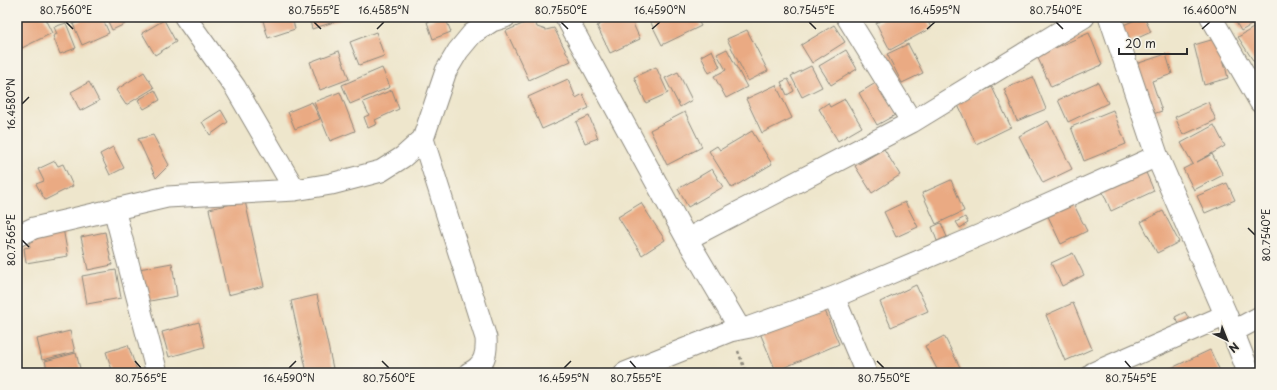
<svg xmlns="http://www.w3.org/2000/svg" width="1277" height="390" font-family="'Playpen Sans',sans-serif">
  <rect width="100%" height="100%" fill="#f7f3e8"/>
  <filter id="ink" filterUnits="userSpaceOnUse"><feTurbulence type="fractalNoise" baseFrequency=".025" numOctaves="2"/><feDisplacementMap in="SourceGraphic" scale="8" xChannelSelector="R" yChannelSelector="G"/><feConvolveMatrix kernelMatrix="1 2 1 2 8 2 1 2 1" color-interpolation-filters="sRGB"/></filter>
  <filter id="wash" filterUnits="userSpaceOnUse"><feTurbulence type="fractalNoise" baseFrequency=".012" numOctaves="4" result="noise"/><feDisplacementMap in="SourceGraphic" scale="16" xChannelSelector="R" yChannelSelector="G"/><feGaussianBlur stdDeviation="0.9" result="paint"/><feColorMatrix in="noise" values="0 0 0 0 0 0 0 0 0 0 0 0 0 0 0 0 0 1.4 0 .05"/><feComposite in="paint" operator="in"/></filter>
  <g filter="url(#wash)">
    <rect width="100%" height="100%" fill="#eee6cc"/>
    <g id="blocks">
      <path fill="#eaaa83" d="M 17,17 L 44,17 L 52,33 L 22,48 L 17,39 Z
        M 88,17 L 102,17 L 109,33 L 82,45 L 73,24 Z
        M 106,17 L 122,17 L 125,24 L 112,30 Z
        M 262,17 L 292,17 L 295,29 L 268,38 Z
        M 309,17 L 349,17 L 312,29 Z
        M 440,17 L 445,17 L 451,32 L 433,39 L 427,22 Z
        M 599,17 L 630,17 L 640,39 L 610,53 L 597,26 L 602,23 Z
        M 648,17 L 696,17 L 701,26 L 662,45 Z
        M 888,17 L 926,17 L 931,28 L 890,50 L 876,23 Z
        M 1142,17 L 1144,17 L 1151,32 L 1129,42 L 1121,26 Z
        M 1233,17 L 1260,17 L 1260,20 L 1241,31 Z
        M 534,19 L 537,27 L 546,30 L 554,28 L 571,61 L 529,80 L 506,31 Z
        M 164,20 L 176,42 L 155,55 L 142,33 Z
        M 66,23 L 76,48 L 60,54 L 53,36 L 57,34 L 54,27 Z
        M 1260,24 L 1260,62 L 1256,65 L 1238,37 Z
        M 834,25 L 845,42 L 812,63 L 801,45 Z
        M 747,30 L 768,71 L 748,81 L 727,39 Z
        M 376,32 L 384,56 L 359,65 L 350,42 Z
        M 1089,33 L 1102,65 L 1051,87 L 1037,56 Z
        M 1218,38 L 1228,78 L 1204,85 L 1194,45 Z
        M 908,44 L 923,73 L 902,83 L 887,54 Z
        M 727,49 L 747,87 L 726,98 L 714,76 L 726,70 L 717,54 Z
        M 712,50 L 720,67 L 709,73 L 701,56 Z
        M 846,50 L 857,69 L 831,85 L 819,66 Z
        M 339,51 L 349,79 L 320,90 L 310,62 Z
        M 1166,54 L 1172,74 L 1152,81 L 1162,111 L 1153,114 L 1136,64 Z
        M 811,66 L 822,87 L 802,97 L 791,76 Z
        M 656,67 L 668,93 L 646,103 L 634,77 Z
        M 382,68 L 390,87 L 350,104 L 342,85 Z
        M 144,72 L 154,88 L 126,105 L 116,90 Z
        M 678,72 L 692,100 L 680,107 L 665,78 Z
        M 1033,77 L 1046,109 L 1017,121 L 1004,89 Z
        M 568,79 L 576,98 L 583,94 L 589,108 L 542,129 L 528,97 Z
        M 788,79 L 794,91 L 787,95 L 781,82 Z
        M 879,81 L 897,114 L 877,125 L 859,93 Z
        M 89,82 L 99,101 L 80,111 L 71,92 Z
        M 1098,82 L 1108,103 L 1068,122 L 1058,100 Z
        M 776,85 L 792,118 L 762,133 L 746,99 Z
        M 992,87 L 1011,127 L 976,144 L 957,103 Z
        M 155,90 L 160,100 L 144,109 L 138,100 Z
        M 392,90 L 399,109 L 375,120 L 377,124 L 368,128 L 364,117 L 369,115 L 363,102 Z
        M 340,92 L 355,131 L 330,141 L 314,102 Z
        M 845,99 L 862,127 L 838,141 L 819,109 L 828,103 L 830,107 Z
        M 312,102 L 320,119 L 295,129 L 288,112 Z
        M 1208,102 L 1216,120 L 1183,135 L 1175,117 Z
        M 221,110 L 228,122 L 210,135 L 202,122 Z
        M 1113,110 L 1126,144 L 1084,161 L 1071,127 Z
        M 685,112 L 702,147 L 667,165 L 650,130 Z
        M 589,116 L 598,138 L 585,143 L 576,122 Z
        M 1048,121 L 1072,169 L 1043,183 L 1019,136 Z
        M 1214,125 L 1225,146 L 1197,162 L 1212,154 L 1223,175 L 1194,190 L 1183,169 L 1193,164 L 1181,143 Z
        M 752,131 L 772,164 L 732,188 L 709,151 L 717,146 L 720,150 Z
        M 153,135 L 169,165 L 156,178 L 138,139 Z
        M 113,147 L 124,168 L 110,175 L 100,154 Z
        M 884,149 L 900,175 L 872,193 L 855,166 Z
        M 55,161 L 58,166 L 63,164 L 73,186 L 45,200 L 36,184 L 44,181 L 38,169 Z
        M 1144,168 L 1154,191 L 1111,211 L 1101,188 Z
        M 712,169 L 723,187 L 688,207 L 678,189 Z
        M 951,180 L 964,211 L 936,224 L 922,193 Z
        M 1227,183 L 1235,200 L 1205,213 L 1197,196 Z
        M 245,201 L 264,286 L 228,295 L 209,209 Z
        M 1072,201 L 1087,231 L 1061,244 L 1047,214 Z
        M 905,202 L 918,227 L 896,237 L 884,212 Z
        M 641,203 L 665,240 L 642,255 L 618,217 Z
        M 1163,211 L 1179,242 L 1157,253 L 1141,222 Z
        M 965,217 L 968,223 L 960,228 L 956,222 Z
        M 941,223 L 947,237 L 937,241 L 932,227 Z
        M 63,228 L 68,256 L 26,263 L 24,248 L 30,247 L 27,235 Z
        M 105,232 L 112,265 L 88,270 L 81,237 Z
        M 1073,253 L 1084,275 L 1062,286 L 1051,263 Z
        M 172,263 L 177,296 L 134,304 L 128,271 Z
        M 116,270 L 121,298 L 87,304 L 82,276 Z
        M 916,285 L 928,311 L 891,327 L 880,302 Z
        M 317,295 L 334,373 L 307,373 L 291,301 Z
        M 1073,303 L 1092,349 L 1065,361 L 1046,315 Z
        M 823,306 L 839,344 L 776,371 L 760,333 Z
        M 1185,312 L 1193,326 L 1184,332 L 1175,317 Z
        M 199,322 L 205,347 L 169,357 L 162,332 Z
        M 70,331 L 75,352 L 42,360 L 37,339 Z
        M 944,336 L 963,373 L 939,373 L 925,346 Z
        M 128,345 L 138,373 L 113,373 L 106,352 Z
        M 1210,350 L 1221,373 L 1161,373 Z
        M 76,353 L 81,372 L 48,373 L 45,361 Z"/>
    </g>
  </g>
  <g filter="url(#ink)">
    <use href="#blocks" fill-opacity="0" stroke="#8c887c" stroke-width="1"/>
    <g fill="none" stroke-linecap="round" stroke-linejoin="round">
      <g stroke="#8c887c" stroke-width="23">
        <path id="minor" d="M 185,17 L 235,87 L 295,190
          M 566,17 L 687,239 L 912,122 L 1084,17
          M 847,17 L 912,122
          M 1211,17 L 1260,102
          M 423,139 L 486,338 C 487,353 485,366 469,373
          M 114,209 L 157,373
          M 17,236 L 34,228 L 167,197 L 295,190 L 331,184 L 381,171 L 403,157 L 423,139 L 446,71 L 458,51 L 472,34 L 492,21 L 505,17
          M 687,239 L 740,329
          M 834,297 L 866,373
          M 1232,332 L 1260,317
          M 625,373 L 730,331 L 750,327 L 834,297 L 985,233 L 1157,156
          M 1093,373 L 1226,315"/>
      </g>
      <g stroke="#8c887c" stroke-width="24">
        <path id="secondary" d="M 1110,17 L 1157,156 L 1226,315 L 1249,373"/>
      </g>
      <path stroke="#8c887c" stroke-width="2.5" stroke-dasharray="3 3" stroke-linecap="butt" d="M 738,351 L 746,373"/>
      <use href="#minor" stroke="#fff" stroke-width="21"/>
      <use href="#secondary" stroke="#fff" stroke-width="22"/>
    </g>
  </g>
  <path fill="none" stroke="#2b2b2b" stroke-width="1.5" d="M 66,22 L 73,29M 314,22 L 321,29M 561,22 L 568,29M 809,22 L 816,29M 1056,22 L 1063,29M 377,29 L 384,22M 652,29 L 660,22M 927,29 L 935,22M 1202,29 L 1210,22M 22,104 L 29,97M 1248,228 L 1255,235M 22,240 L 29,247M 135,361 L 141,368M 382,361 L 389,368M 630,361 L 636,368M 877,361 L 884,368M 1125,361 L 1131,368M 289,368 L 296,361M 564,368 L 571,361"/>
  <rect width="1277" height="390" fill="none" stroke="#f7f3e8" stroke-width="44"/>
  <g transform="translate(1227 340) rotate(137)" stroke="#f7f3e8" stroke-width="3" paint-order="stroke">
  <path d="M0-3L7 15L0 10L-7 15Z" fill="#2b2b2b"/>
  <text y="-6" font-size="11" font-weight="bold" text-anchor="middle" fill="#2b2b2b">N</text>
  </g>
  <path d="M1119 48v6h68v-6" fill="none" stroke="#2b2b2b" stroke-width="2"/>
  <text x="1125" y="48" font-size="12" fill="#2b2b2b" stroke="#f7f3e8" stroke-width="3" paint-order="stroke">20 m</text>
  <rect x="22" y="22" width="1233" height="346" fill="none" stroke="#2b2b2b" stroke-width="1.5"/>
  <g font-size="10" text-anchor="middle" fill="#2b2b2b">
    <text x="66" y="14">80.7560°E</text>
    <text x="314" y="14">80.7555°E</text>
    <text x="384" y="14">16.4585°N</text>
    <text x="561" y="14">80.7550°E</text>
    <text x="660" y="14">16.4590°N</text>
    <text x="809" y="14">80.7545°E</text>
    <text x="935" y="14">16.4595°N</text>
    <text x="1056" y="14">80.7540°E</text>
    <text x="1210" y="14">16.4600°N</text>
    <text transform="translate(11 104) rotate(-90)" y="4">16.4580°N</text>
    <text transform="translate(1266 235) rotate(-90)" y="4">80.7540°E</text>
    <text transform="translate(11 240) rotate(-90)" y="4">80.7565°E</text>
    <text x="141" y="382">80.7565°E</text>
    <text x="289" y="382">16.4590°N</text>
    <text x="389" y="382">80.7560°E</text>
    <text x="564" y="382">16.4595°N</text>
    <text x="636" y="382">80.7555°E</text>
    <text x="884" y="382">80.7550°E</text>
    <text x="1131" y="382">80.7545°E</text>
  </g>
</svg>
